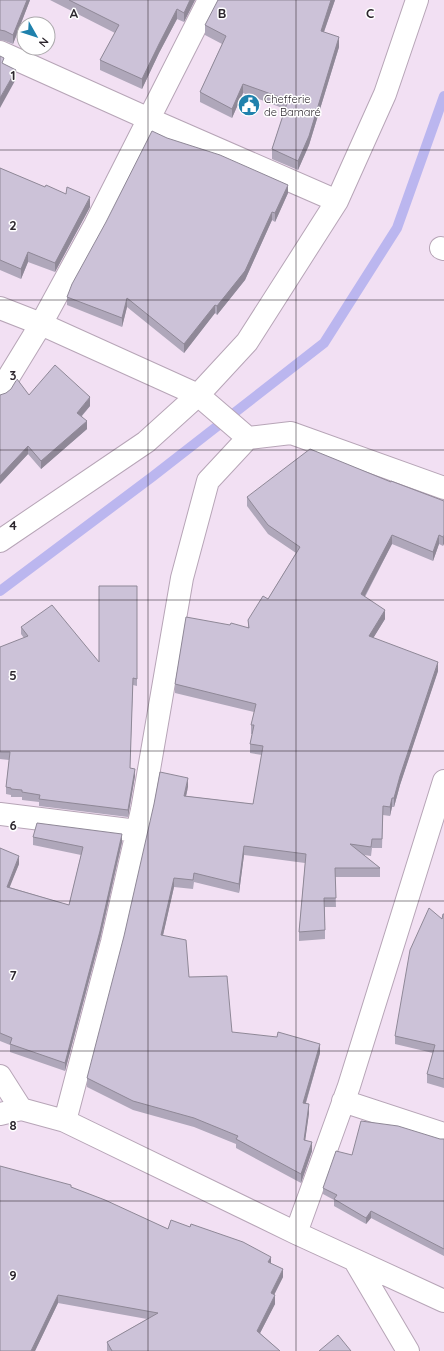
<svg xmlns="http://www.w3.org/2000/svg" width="444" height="1351" font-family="Quicksand,sans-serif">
  <rect width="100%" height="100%" fill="#f2e0f3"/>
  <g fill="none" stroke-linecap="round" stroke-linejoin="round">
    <path stroke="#bbb6ef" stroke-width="10" d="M 0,591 L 152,477 L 324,343 L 397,228 L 444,96"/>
    <g stroke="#b7a5b7" stroke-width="24">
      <path id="minor" d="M 0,52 L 149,119 L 337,201
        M 441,248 L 444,249
        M 0,308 L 41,324 L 198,395 L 248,438
        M 0,391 L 41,324 L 95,225 L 209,0
        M 0,541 L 146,442 L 198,395 L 247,342 L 337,201 L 385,94 L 417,0
        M 0,814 L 137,831
        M 0,1076 L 21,1109
        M 343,1101 L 444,1134
        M 0,1114 L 21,1109 L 65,1121 L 296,1233 L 444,1301
        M 65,1121 L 112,942 L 142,810 L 182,578 L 208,481 L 248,438 L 291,433 L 444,488
        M 296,1233 L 349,1086 L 444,781
        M 355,1261 L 408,1351"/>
    </g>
    <use href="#minor" stroke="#fff" stroke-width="22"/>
  </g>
  <path fill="#afa7ba" d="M 0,0 L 30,0 L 13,44 L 5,41 L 0,40 Z
    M 50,0 L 195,0 L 184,22 L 177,19 L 159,53 L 142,89 L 100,70 L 100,60 L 115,33 Z
    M 335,0 L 324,32 L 339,47 L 309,145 L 298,170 L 272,159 L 272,149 L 285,109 L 243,93 L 232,118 L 200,102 L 200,92 L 222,44 L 205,35 L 205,25 Z
    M 0,168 L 90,207 L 55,272 L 28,262 L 21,279 L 0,270 Z
    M 288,193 L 275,222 L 272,220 L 245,280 L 217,315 L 215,313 L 184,353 L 127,307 L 122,327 L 67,305 L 67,297 Z
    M 29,395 L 90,406 L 82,416 L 87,429 L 41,469 L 28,454 L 0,484 Z
    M 391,482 L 444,501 L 443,546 L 439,544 L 433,561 L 392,544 L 365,597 L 385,619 L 373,638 L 438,671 L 400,785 L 394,807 L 392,807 L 390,816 L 383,815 L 382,848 L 372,848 L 371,856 L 364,855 L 380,868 L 380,877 L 335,877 L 336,907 L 325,907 L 325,939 L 299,941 L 299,932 L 305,863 L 244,855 L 239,893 L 194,882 L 193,889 L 174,887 L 163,935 L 189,977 L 232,1032 L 320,1053 L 306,1103 L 309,1113 L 305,1140 L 312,1151 L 301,1183 L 236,1148 L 236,1144 L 194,1127 L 133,1110 L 87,1087 L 87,1078 L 188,787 L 186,796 L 253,804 L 262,755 L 250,753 L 250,744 L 252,734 L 251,734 L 251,725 L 254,712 L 175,693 L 175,684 L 230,625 L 248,628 L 248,620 L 268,599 L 296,553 L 268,534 L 247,506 L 247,497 Z
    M 137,586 L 137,686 L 133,685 L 130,768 L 135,776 L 128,817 L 39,806 L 39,802 L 22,800 L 22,797 L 11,797 L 11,795 L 6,794 L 6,787 L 9,760 L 0,759 L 0,647 L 24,638 L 21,634 L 21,627 L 99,662 Z
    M 33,837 L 122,842 L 100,939 L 65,1071 L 10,1052 L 10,1045 L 0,1041 L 0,848 L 19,864 L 9,887 L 69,905 L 81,855 L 33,845 Z
    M 444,914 L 444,1088 L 427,1083 L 427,1074 L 433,1053 L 395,1044 L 395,1036 Z
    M 440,1139 L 444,1139 L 444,1256 L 371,1218 L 366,1224 L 334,1206 L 334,1200 L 323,1194 L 323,1188 L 352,1155 Z
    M 71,1187 L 168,1229 L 271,1263 L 283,1277 L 274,1295 L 275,1304 L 260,1333 L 280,1351 L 107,1351 L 107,1342 L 147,1319 L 58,1303 L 35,1351 L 0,1351 Z"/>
  <path fill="#8f8897" d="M 27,0 L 30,0 L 13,44 L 13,35 Z
    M 190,0 L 195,0 L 184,22 L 184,13 Z
    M 331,0 L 335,0 L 321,40 L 321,31 Z
    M 177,9 L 177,19 L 159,53 L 142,89 L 142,79 L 159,44 Z
    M 339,37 L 339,47 L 309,145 L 298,170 L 298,161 Z
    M 16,70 L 16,79 L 0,108 L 0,98 Z
    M 243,84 L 243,93 L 232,118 L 232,109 Z
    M 288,185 L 288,193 L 275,222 L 275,213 Z
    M 90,197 L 90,207 L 55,272 L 55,263 Z
    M 272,212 L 272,220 L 245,280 L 217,315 L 217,306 Z
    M 28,252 L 28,262 L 21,279 L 21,269 Z
    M 127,298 L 127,307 L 122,327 L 122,318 Z
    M 215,305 L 215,313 L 184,353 L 184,344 Z
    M 90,397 L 90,406 L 77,421 L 77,413 Z
    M 87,421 L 87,429 L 41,469 L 41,461 Z
    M 28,446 L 28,454 L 0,484 L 0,476 Z
    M 392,535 L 392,544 L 361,603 L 361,594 Z
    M 439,535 L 439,544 L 433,561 L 433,552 Z
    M 444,535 L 444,544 L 443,546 L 443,537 Z
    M 385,610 L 385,619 L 369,645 L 369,636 Z
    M 438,662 L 438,671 L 400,785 L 394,807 L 394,798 L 400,776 Z
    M 135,769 L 135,776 L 128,817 L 128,810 Z
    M 188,778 L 188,787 L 184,805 L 184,796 Z
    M 392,798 L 392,807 L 390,816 L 390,807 Z
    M 122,834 L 122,842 L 100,939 L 65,1071 L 65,1063 Z
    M 244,846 L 244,855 L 239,893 L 239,884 Z
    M 19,856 L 19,864 L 7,894 L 7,887 Z
    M 174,878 L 174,887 L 161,944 L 161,935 Z
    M 320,1044 L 320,1053 L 303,1112 L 303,1103 Z
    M 309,1104 L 309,1113 L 304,1149 L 304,1140 Z
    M 312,1142 L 312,1151 L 301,1183 L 301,1174 Z
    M 371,1211 L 371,1218 L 366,1224 L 366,1218 Z
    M 271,1257 L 271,1265 L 268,1262 Z
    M 283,1269 L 283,1277 L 271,1301 L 271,1293 Z
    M 58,1295 L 58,1303 L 35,1351 L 31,1351 Z
    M 275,1295 L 275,1304 L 257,1339 L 257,1331 Z"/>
  <path fill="#ccc2d8" stroke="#8f8897" d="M 0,0 L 27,0 L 13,35 L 5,31 L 0,30 Z
    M 69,0 L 190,0 L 184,13 L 177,9 L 159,44 L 142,79 L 100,60 L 119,25 Z
    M 218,0 L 331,0 L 321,31 L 339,37 L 309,136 L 298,161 L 272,149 L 288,100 L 243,84 L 232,109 L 200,92 L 226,36 L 205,25 Z
    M 0,56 L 4,58 L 2,63 L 16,70 L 0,98 Z
    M 152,131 L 167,138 L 220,155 L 288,185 L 275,213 L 272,212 L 245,271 L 217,306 L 215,305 L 184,344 L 127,298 L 122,318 L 67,297 L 72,284 L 106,222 Z
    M 0,168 L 45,187 L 46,185 L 66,194 L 67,187 L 90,197 L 55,263 L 28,252 L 21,269 L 0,260 Z
    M 55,365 L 90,397 L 77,413 L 87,421 L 41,461 L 28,446 L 0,476 L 0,395 L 6,393 L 11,389 L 17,379 L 29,395 Z
    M 310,449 L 391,482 L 391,481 L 444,501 L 444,535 L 443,537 L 439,535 L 433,552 L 392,535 L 361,594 L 385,610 L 369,636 L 438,662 L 400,776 L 394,798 L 392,798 L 390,807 L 383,806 L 382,839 L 372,839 L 371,847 L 350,844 L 380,868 L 335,868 L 336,898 L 324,898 L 325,930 L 299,932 L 306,854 L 244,846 L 239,884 L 194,873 L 193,880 L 174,878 L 161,935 L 186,940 L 189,977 L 227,976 L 232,1032 L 277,1037 L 278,1032 L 320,1044 L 303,1103 L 309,1104 L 304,1140 L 312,1142 L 301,1174 L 236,1139 L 238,1136 L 194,1118 L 133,1101 L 87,1078 L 124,936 L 154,804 L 160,772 L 188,778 L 184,796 L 253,804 L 263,746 L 250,744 L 254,725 L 251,725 L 256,704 L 175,684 L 186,617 L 230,625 L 231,623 L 249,628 L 248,620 L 263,596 L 268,599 L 300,547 L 268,525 L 247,497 Z
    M 99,586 L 137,586 L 137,679 L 133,678 L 130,768 L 135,769 L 128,810 L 39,799 L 40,795 L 22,792 L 22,790 L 11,789 L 11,788 L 6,787 L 10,752 L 0,752 L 0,647 L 28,636 L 21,627 L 52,605 L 99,662 Z
    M 37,823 L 122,834 L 100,931 L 65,1063 L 10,1044 L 12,1038 L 0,1033 L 0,848 L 19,856 L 7,887 L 69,905 L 83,847 L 33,837 Z
    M 429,908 L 442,919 L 443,914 L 444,914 L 444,1079 L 427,1074 L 435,1045 L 395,1036 L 410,950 Z
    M 361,1121 L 398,1126 L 440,1139 L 444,1139 L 444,1249 L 371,1211 L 366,1218 L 334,1199 L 337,1195 L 323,1188 L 336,1151 L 352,1155 Z
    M 0,1166 L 71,1185 L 71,1187 L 105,1200 L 168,1229 L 171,1220 L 190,1227 L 191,1224 L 243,1242 L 271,1257 L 268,1262 L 283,1269 L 271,1293 L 275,1295 L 257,1331 L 280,1351 L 112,1351 L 107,1342 L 158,1313 L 58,1295 L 31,1351 L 0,1351 Z
    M 338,1335 L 351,1351 L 319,1351 Z"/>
  <path fill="none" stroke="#2d272e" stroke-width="1" stroke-opacity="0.55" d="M 148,0 L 148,1351M 296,0 L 296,1351M 0,150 L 444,150M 0,300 L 444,300M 0,450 L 444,450M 0,600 L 444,600M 0,751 L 444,751M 0,901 L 444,901M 0,1051 L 444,1051M 0,1201 L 444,1201"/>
  <defs>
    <g id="civic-disc" transform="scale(1.15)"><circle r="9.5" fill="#1f81ac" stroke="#fff"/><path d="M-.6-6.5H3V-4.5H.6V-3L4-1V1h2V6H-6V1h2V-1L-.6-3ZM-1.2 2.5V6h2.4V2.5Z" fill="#fff"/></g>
  </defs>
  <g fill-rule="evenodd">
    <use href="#civic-disc" x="249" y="105"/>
  </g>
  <g text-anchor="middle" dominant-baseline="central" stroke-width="3" stroke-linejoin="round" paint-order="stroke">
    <g font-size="11" fill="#2d272e" stroke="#fff" text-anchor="start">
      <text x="264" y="99">Chefferie<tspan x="264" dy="13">de Bamaré</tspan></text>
    </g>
  </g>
  <g font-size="13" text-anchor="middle" font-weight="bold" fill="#2d272e" stroke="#fff" stroke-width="3" stroke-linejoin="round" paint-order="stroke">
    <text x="74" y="18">A</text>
    <text x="222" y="18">B</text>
    <text x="370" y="18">C</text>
    <text x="13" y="80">1</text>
    <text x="13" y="230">2</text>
    <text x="13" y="380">3</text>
    <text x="13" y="530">4</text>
    <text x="13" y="680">5</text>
    <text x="13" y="830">6</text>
    <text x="13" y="980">7</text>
    <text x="13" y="1130">8</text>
    <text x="13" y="1280">9</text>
  </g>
  <g transform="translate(36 36) rotate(129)"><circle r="19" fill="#ffffff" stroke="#aba9ab"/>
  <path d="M0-3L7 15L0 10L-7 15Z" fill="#1f81ac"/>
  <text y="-6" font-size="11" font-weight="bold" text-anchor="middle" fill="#2d272e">N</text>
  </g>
</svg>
